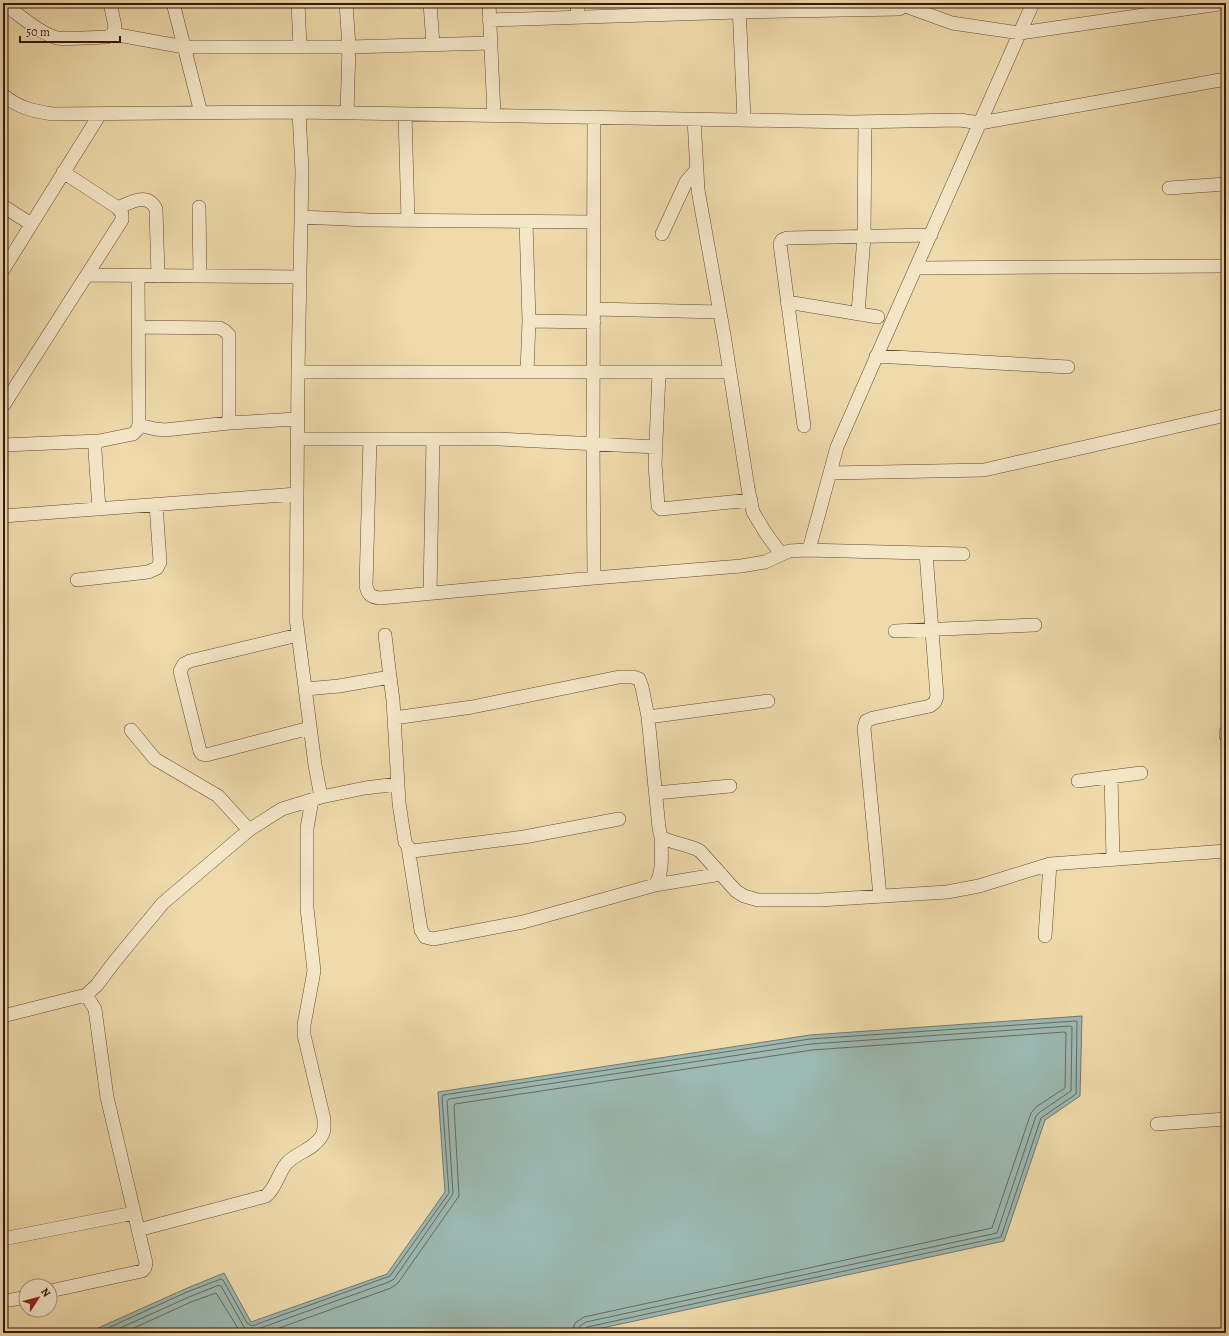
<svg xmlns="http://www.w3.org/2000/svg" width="1229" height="1336" font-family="Alegreya,serif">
  <rect width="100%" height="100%" fill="#eedaab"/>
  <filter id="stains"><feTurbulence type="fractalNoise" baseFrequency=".005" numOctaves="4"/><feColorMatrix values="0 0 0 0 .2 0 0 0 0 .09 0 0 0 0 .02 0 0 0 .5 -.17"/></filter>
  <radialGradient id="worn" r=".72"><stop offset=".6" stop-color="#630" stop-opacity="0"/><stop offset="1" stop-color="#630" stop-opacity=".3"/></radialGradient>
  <path fill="#9cb9b2" stroke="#74786f" d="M 1082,1016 L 1080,1096 L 1045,1120 L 1004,1241 L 579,1333 L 87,1333 L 185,1289 L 224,1273 L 251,1322 L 387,1274 L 445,1192 L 438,1092 L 810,1035 Z"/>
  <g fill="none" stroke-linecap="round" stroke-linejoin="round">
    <path stroke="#6a685e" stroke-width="1" d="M 97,1333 L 187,1292 L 221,1279 L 223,1280 L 247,1323 L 252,1326 L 390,1276 L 449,1193 L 442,1097 L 443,1095 L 810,1039 L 1076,1021 L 1077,1022 L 1076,1094 L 1041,1118 L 1001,1237 L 587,1327 L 584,1329 L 583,1333
      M 109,1333 L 189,1297 L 219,1285 L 221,1286 L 244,1327 L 247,1330 L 252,1331 L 389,1282 L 394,1279 L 453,1194 L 447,1101 L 449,1099 L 811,1044 L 1070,1026 L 1072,1027 L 1071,1091 L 1040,1112 L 1036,1116 L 997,1233 L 586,1322 L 580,1326 L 578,1333
      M 123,1333 L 191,1302 L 216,1293 L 241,1333
      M 265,1333 L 391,1288 L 398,1283 L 459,1196 L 454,1106 L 455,1104 L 812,1050 L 1064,1032 L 1066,1033 L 1065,1088 L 1036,1107 L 1031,1113 L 992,1228 L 584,1317 L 575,1323 L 572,1333"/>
    <g stroke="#654833" stroke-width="14">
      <path id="minor" d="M 173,3 L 201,113
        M 298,3 L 300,47
        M 346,3 L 349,47 L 347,113
        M 430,3 L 433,45
        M 489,3 L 494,115
        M 577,3 L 578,17
        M 5,5 C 20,15 39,33 57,38 C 68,40 94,37 107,37 L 113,34 L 115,26 L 110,3
        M 739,5 L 744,120
        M 905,6 L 952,23 L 1020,33 L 1226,3
        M 489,20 L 739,12 L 899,9 L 905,6 L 908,3
        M 113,34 L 184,47 L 349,47 L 491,43
        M 3,95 C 19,108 33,111 53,114 L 299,112 L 852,122 L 960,120 L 980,123 L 1226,79
        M 299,112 L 302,171 L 298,372 L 296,618 L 315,765 L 321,797
        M 405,114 L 408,220
        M 594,117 L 593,444 L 594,578
        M 694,119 L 698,190 L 724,335 L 748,488 L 753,512 L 765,532 L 781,554
        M 1169,188 L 1226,184
        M 3,206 L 31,224
        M 199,207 L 200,276
        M 118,208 C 131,202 147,192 156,209 L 158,276
        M 301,217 L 368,220 L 594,222
        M 526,221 L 529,321 L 527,372
        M 662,234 L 686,182 L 696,170
        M 916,268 L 1226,266
        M 3,270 L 100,114
        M 87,275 L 300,277
        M 787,302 L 878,317
        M 594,309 L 719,312
        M 858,313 L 864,237 L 865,122
        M 529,321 L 594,322
        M 138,327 L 220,328 L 225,331 L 229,335 L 229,423
        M 876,356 L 1068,367
        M 298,372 C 442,372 586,373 729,372
        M 659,373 L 655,464 L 658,506 L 661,509 L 751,500
        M 3,406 L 122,220 L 122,214 L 118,208 L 63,172
        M 139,425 L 155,429 L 165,430 L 229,423 L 297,419
        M 804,426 L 780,244 L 782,240 L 787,238 L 931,235
        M 297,439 L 499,439 L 656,447
        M 370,439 L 366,586 C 368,595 371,597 380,598 L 594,578 L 741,566 L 765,562 L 789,551 L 806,550 L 810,546 L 837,447 L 875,360 L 1033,3
        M 3,445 L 99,441
        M 830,473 L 984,470 L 1226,415
        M 99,509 L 95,451 L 95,445 L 99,441 L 133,434 L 137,430 L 139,425 L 138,275
        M 3,516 L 297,494
        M 806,550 L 963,554
        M 77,580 L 148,572 L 157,568 L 160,562 L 156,504
        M 430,593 L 433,439
        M 895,631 L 1035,625
        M 298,635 L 190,661 L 184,664 L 180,671 L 200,751 L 202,754 L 206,755 L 310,728
        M 385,635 L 390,677
        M 306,689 L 339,686 L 390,677 L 393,700 L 399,803 L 405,842 L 408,847 L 413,851 L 524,837 L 619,819
        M 648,717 L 768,701
        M 394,718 L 472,707 L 619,677 L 633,677 L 639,679 L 642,687 L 648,717 L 659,828 L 661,837 C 673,844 688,844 700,851 L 736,891 L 744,896 L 758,900 L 820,900 L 947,892 L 979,886 L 1050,864 L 1226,851
        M 131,730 L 155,759 L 218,796 L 249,830
        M 1226,732 L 1226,736
        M 1111,777 L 1113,858
        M 1078,781 L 1141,773
        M 656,793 L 730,786
        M 408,847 L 421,930 L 425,937 L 433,939 L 523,922 L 655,885 L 721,874
        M 655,885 C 664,872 661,853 661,837
        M 880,896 L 864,728 L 866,721 L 873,718 L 930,706 L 935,702 L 937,696 L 926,553
        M 1045,936 L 1050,864
        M 3,1016 L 86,995 L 97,985 L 115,961 L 163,903 L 249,830 L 282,809 L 321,797 L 365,788 L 398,784
        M 1157,1124 L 1226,1119
        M 138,1230 L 266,1196 C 276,1188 278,1174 286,1164 C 295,1153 313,1150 321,1137 C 325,1132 324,1126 324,1119 L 304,1035 L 304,1025 L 314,971 L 307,908 L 307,828 L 312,800
        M 8,1238 L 134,1213
        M 50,1291 L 142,1271 L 145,1268 L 146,1263 L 107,1097 L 95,1009 L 86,995
        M 11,1300 L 26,1297"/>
    </g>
    <use href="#minor" stroke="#f4e7c8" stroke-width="13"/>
  </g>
  <rect width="1229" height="1336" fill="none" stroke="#eedaab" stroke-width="16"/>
  <rect x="4" y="4" width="1221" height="1328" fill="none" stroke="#37170b" stroke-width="2"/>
  <rect x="8" y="8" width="1213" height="1320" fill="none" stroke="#37170b"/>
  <g transform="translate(38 1298) rotate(54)"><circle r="19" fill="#f4e7c8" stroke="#a8947c"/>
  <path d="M0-3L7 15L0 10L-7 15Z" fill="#8f2418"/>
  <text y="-6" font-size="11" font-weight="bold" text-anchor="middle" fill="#37170b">N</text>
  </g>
  <path d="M20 36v6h100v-6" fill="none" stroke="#37170b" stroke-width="2"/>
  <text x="26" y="36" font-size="12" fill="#37170b" stroke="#f4e7c8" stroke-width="3" paint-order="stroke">50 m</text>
  <rect width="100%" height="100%" filter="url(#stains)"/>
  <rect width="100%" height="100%" fill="url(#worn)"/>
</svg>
